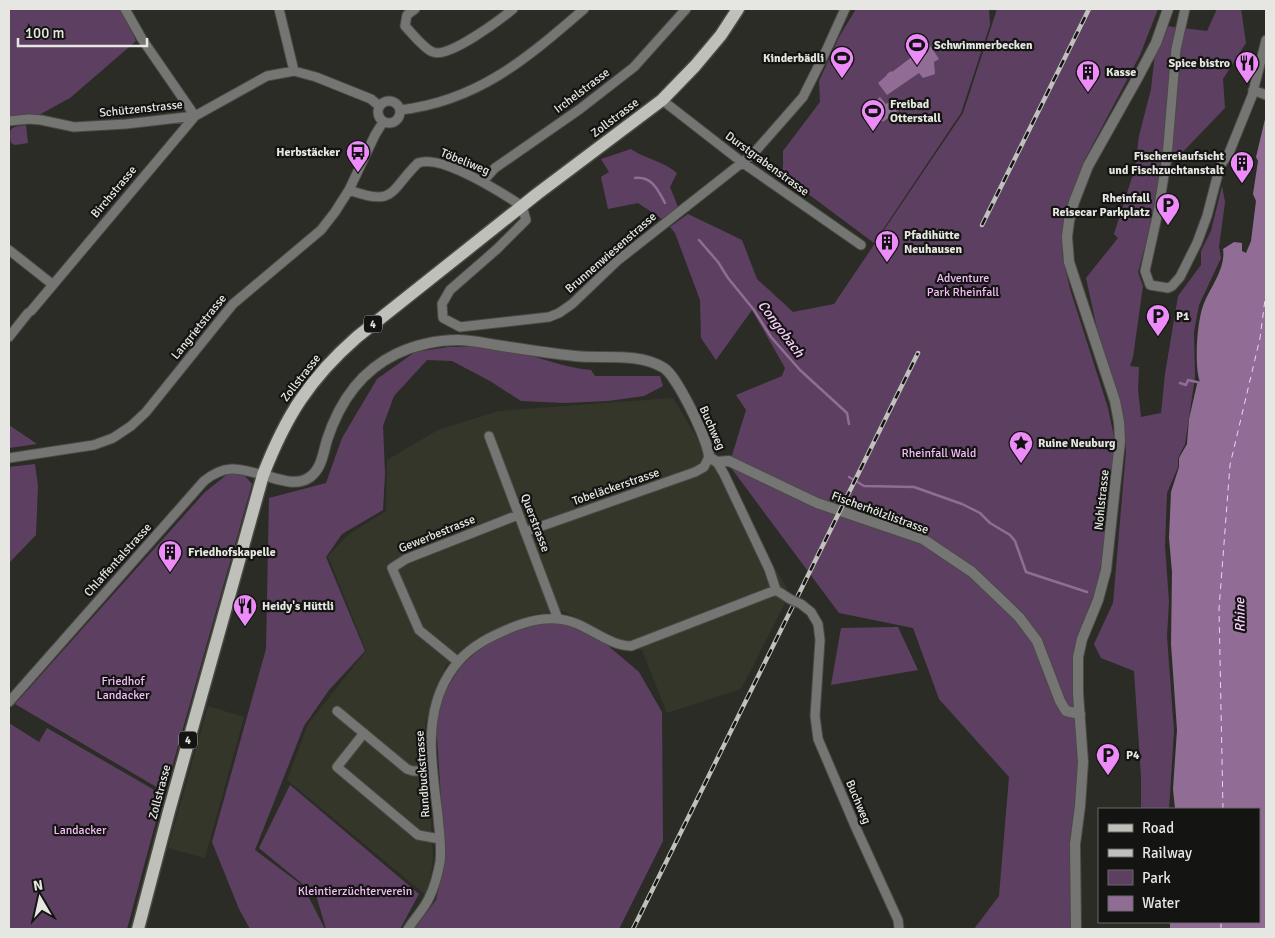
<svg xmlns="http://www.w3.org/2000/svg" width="1275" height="938" font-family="Signika,sans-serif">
  <rect width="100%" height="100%" fill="#2c2c27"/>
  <path fill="#35362a" d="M 673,398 L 787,588 L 785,603 L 741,689 L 667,713 L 642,650 L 561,610 L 527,616 L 479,639 L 446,665 L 425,724 L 433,858 L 428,897 L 287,780 L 308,724 L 366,651 L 328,556 L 348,535 L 386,511 L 387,460 L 438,430 L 499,411 Z
    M 208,706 L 244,717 L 205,858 L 168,848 Z"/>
  <path fill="#5d4061" d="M 9,9 L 121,9 L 136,41 L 70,98 L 37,116 L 9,117 Z
    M 856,9 L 989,9 L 990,25 L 961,113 L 874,243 L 780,173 L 783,168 L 783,151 L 820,102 L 819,81 L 839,37 Z
    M 997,9 L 1158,9 L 1140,55 L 1083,163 L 1064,223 L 1062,254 L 1070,289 L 1108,408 L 1116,447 L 1110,508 L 1098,583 L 1076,641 L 1072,663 L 1080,766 L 1070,837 L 1072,929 L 974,929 L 999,896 L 1009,777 L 939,699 L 913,628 L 839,613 L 729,465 L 746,410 L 736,395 L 782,376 L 785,368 L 752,310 L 716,360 L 701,338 L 700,300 L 675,233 L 670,227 L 688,214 L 742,240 L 757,279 L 793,312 L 834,304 L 963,113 Z
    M 1217,9 L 1241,9 L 1246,43 L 1223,79 L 1225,108 L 1176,159 L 1165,152 L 1155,210 L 1138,272 L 1143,286 L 1133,357 L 1130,366 L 1139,367 L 1138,389 L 1141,417 L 1161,413 L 1165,374 L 1178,296 L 1201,265 L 1201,251 L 1211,231 L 1222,186 L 1225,202 L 1219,247 L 1221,258 L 1199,305 L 1194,332 L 1195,377 L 1185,444 L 1178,458 L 1178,467 L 1167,493 L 1165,546 L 1169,602 L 1167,636 L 1174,731 L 1169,809 L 1141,809 L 1141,776 L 1134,671 L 1101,658 L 1094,644 L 1113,603 L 1126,451 L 1124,428 L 1101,347 L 1086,278 L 1118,238 L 1114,234 L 1135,168 L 1139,136 L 1151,89 L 1155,53 L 1166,26 L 1207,31 Z
    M 26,125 L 28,143 L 15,145 L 11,143 C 8,127 11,127 26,125 Z
    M 631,149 C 645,159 663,161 677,173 L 670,187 L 678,207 L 662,219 L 638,203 L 608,209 L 601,177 L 609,172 L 601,159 Z
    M 493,346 C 527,352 558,367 591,370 L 595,376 L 660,376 L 663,386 L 644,396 L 608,401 L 564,403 L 521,401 L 490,381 L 452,361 L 427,360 L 394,396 L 383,426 L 385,474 L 383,510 L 342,534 L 326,557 L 365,651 L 329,690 L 304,726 L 255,850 L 303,886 L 325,929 L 250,929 L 239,909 L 212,842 L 266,649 L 269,498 L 326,483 L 342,438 L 377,379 L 415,352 L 449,347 Z
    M 9,425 L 37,444 L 9,448 Z
    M 35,464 L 38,486 L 36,535 L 9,563 L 9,467 Z
    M 229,473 L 244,475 L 252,484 L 165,792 L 15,704 L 205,492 Z
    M 560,621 L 606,644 L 639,672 L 662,712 L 663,841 L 619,929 L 414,929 L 436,900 L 445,860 L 436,721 L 444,693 L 461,666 L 485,644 L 517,626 Z
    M 898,627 L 918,670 L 831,685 L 841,628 Z
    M 9,723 L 39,742 L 47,728 L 163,795 L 127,929 L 9,929 Z
    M 290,785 L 419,894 L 400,929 L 326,929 L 316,895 L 259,848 Z"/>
  <path fill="#916d96" d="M 929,44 L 939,59 L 934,62 L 935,74 L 923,78 L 919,73 L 887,95 L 878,83 L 887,75 L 887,74 L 891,71 L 892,72 Z
    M 880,97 L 886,104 L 893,100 L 899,110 L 884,121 L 873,123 L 862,113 Z
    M 1266,115 L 1266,929 L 1170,929 L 1170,922 L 1259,922 L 1259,809 L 1175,809 L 1173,789 L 1177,730 L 1171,644 L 1172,572 L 1169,538 L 1171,492 L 1179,467 L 1179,458 L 1187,444 L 1189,419 L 1197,384 L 1200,382 C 1194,366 1197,322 1203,306 C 1210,287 1226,269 1223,249 L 1234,242 L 1242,243 L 1242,251 L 1246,253 L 1251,241 L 1256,201 L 1253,194 L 1258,161 L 1256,157 Z"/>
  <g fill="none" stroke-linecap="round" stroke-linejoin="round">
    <path stroke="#916d96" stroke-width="2.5" d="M 635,178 C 652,176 658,190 665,203
      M 699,240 L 718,262 L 728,278 L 754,310 L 771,337 L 800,370 L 847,413 L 849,424
      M 1180,383 L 1186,385 L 1188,380 L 1201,383
      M 849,477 L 864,486 L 914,487 L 962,504 L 980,513 L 990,523 L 1010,535 L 1015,541 L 1026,572 L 1087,592"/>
    <path stroke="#f8cbfd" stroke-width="1" stroke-dasharray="6 5" stroke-linecap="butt" d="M 1223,809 L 1219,609 L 1230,465 L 1260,338 L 1266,292
      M 1221,929 L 1221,922"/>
    <g stroke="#4a4a45" stroke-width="11">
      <path id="minor" d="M 125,9 L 142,39 L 195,116
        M 279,9 L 294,71
        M 415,9 L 407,15 L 405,26 C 412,33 424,49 433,52 C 448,59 501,19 513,9
        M 1185,9 L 1176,49 L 1167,157 L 1158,212 L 1145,271 L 1150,285 L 1168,288 L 1172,286 L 1180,277 L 1197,243 L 1207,216 L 1220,166 L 1229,153 L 1252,96 L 1266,40
        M 1253,90 L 1266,95
        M 662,100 L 743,163 L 861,245
        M378 112a11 11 0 1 1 22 0a11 11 0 1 1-22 0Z
        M 400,110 C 478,101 526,59 584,9
        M 9,121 L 29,119 L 41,120 L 74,127 L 126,124 L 195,116 L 267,76 L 294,71 L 316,77 L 371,99 L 379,106
        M 483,181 L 495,168 L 580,109 L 634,67 L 686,9
        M 349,190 C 396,207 389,191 418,163 C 442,154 502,193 522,206 L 526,220 L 497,249 L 450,290 L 442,304 L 443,318 L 460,327 L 549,317 L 559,313 L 572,304 L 617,261 L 753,154 L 803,97 L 826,51 L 845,9
        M 9,250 L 52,284
        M 31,311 L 195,116
        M 9,337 L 28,313
        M 489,436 L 558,619
        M 9,458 L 94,445 L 113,438 L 131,426 L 146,412 L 233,304 L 321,230 L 335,212 L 349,190 L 375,135 L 383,122
        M 717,462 L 724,474 L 769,569 L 776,590 L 790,599
        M 525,532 L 695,472 L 704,467 L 709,457
        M 801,604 L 811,612 L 818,624 L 820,640 L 815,716 L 818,739 L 856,828 L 898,920 L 899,929
        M 457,661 L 419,630 L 392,568 L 406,559 L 518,515
        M 9,702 L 204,481 C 225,464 238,468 263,475
        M 337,711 L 407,769 L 413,771 L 433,771
        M 364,733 L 337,767 L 418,835 L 440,839
        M 408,929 C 414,919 424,909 429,898 C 434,888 438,873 440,862 C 442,847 439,831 438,816 C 433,772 423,725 444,683 C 455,662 468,649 489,638 C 509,628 533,617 557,619 C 584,620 606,646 631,646 L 776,590"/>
    </g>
    <g stroke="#4a4a45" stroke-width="12">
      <path id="tertiary" d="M 263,475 C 278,479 296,487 310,477 C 322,468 323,453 327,440 C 339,403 361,371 396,354 C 415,345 437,340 458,340 C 471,340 484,343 496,345 C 522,349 548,353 575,356 C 603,359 638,352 664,368 C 677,376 709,442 709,457 L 717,462 L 729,461 L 817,503 L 923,539 L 972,572 L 1019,617 L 1037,641 L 1060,701 L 1066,711 L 1080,714
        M 1076,929 L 1075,844 L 1080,806 L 1083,762 L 1078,693 L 1078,657 L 1082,639 L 1098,600 L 1106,570 L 1120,441 L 1119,422 L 1115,401 L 1069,262 L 1067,237 L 1069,221 L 1074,202 L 1088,166 L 1138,77 L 1156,43 L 1168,9"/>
    </g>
    <g stroke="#4a4a45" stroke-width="15">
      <path id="primary" d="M 138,929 L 169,811 L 263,475 C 286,416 309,379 357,337 L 537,194 L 662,100 L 695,66 L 721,35 L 738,9"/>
    </g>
    <use href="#minor" stroke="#757673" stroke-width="9"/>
    <use href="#tertiary" stroke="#757673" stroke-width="10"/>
    <use href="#primary" stroke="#bfc0ba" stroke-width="12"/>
    <g stroke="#c0c1bc" stroke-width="4.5">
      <path id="rail" d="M 982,225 L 1089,9
        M 633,929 L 918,353"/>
    </g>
    <use href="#rail" stroke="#141412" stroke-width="2.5" stroke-dasharray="8" stroke-linecap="butt"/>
    <g stroke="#4a4a45" stroke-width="11" stroke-linecap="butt">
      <path id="minor-bridge" d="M 790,599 L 801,604"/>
    </g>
    <use href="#minor-bridge" stroke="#757673" stroke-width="9"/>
  </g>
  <defs>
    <g id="stadium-pin" transform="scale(1.25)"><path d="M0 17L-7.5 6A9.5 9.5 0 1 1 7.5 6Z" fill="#ed8cf9" stroke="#141412"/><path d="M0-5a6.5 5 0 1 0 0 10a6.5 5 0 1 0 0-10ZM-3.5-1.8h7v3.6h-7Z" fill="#111"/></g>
    <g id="restaurant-pin" transform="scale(1.25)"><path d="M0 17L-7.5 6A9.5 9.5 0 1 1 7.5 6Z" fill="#ed8cf9" stroke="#141412"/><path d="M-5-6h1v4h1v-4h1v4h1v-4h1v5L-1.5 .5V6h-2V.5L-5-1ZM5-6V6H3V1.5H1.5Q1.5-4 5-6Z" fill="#111"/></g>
    <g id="building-pin" transform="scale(1.25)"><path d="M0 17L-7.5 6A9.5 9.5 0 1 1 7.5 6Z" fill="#ed8cf9" stroke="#141412"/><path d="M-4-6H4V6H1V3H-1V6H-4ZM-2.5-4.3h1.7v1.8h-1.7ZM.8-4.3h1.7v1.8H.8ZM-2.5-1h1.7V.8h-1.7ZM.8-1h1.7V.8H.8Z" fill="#111"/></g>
    <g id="bus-pin" transform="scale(1.25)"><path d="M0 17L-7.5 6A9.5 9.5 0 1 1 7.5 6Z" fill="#ed8cf9" stroke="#141412"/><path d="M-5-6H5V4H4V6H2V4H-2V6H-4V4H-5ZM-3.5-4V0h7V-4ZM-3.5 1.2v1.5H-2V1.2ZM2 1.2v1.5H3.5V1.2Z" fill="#111"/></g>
    <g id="parking-pin" transform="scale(1.25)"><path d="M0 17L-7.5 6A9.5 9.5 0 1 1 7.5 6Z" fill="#ed8cf9" stroke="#141412"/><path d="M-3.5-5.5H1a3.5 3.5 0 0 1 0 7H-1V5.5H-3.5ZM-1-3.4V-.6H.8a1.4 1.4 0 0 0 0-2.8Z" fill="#111"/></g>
    <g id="sight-pin" transform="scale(1.25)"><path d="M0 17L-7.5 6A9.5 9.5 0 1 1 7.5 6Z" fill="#ed8cf9" stroke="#141412"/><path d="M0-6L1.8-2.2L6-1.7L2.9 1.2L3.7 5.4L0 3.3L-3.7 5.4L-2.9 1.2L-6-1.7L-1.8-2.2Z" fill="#111"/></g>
  </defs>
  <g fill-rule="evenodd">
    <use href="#stadium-pin" x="917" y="45"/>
    <use href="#stadium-pin" x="842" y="58"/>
    <use href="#restaurant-pin" x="1247" y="63"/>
    <use href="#building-pin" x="1088" y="72"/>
    <use href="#stadium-pin" x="873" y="111"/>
    <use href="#bus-pin" x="358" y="152"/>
    <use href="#building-pin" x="1242" y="163"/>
    <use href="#parking-pin" x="1168" y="205"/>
    <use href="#building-pin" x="887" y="242"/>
    <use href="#parking-pin" x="1158" y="316"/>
    <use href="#sight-pin" x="1021" y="443"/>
    <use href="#building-pin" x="170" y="552"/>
    <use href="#restaurant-pin" x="245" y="606"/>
    <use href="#parking-pin" x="1108" y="755"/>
  </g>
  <g text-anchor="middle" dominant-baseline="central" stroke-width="4.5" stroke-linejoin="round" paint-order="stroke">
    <g fill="#141412" stroke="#a7a8a4" stroke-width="1">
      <rect x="364" y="315.5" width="18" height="17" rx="4"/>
      <rect x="179" y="731.5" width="18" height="17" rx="4"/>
    </g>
    <g font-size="11" font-weight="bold" fill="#e6e7e3">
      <text x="373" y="324">4</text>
      <text x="188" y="740">4</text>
    </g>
    <g font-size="12" font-weight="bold" fill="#e6e7e3" stroke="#141412" text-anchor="start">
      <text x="934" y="45">Schwimmerbecken</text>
      <text x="824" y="58" text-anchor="end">Kinderbädli</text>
      <text x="1230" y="63" text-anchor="end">Spice bistro</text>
      <text x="1106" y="72">Kasse</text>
      <text x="890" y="104">Freibad<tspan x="890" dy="14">Otterstall</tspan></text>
      <text x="340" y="152" text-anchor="end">Herbstäcker</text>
      <text x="1224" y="156" text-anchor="end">Fischereiaufsicht<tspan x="1224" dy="14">und Fischzuchtanstalt</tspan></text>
      <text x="1150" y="198" text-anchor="end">Rheinfall<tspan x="1150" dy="14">Reisecar Parkplatz</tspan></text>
      <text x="904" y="235">Pfadihütte<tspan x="904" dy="14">Neuhausen</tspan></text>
      <text x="1176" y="316">P1</text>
      <text x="1038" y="443">Ruine Neuburg</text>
      <text x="188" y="552">Friedhofskapelle</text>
      <text x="262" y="606">Heidy's Hüttli</text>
      <text x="1126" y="755">P4</text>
    </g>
    <g font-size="12" fill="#e6e7e3" stroke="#141412">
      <text transform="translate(582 91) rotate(-37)">Irchelstrasse</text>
      <text transform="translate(141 109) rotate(-6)">Schützenstrasse</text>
      <text transform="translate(615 118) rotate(-37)">Zollstrasse</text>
      <text transform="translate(465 162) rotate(22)">Töbeliweg</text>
      <text transform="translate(767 164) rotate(36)">Durstgrabenstrasse</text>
      <text transform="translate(114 192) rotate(-50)">Birchstrasse</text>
      <text transform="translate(611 253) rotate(-41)">Brunnenwiesenstrasse</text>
      <text transform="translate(199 327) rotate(-51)">Langrietstrasse</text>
      <text transform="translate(301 378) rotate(-52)">Zollstrasse</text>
      <text transform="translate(712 428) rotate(66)">Buchweg</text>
      <text transform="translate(616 487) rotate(-19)">Tobeläckerstrasse</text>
      <text transform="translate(1102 500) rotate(-84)">Nohlstrasse</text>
      <text transform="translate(880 513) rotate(20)">Fischerhölzlistrasse</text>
      <text transform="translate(535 523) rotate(69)">Querstrasse</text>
      <text transform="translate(437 534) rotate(-22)">Gewerbestrasse</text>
      <text transform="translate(118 560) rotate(-48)">Chlaffentalstrasse</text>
      <text transform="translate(423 774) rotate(-94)">Rundbuckstrasse</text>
      <text transform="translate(160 792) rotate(-75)">Zollstrasse</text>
      <text transform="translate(858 802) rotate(67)">Buchweg</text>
    </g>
    <g font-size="12" fill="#f6bdfc" stroke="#141412">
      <text x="963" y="278">Adventure<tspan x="963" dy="14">Park Rheinfall</tspan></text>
      <text x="939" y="453">Rheinfall Wald</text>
      <text x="123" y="681">Friedhof<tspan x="123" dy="14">Landacker</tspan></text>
      <text x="80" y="830">Landacker</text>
      <text x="355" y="891">Kleintierzüchterverein</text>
    </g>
    <g font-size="14" font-style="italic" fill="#f8cbfd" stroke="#141412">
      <text transform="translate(781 329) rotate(53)">Congobach</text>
      <text transform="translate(1240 615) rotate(-91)">Rhine</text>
    </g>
  </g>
  <rect width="1275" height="938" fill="none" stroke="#e6e7e3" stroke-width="20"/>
  <rect x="1098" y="808" width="162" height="115" fill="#141412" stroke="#686866"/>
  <rect x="1108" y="824" width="25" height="8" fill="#bfc0ba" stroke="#686866"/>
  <text x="1142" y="833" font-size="15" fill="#e6e7e3">Road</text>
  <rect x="1108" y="849" width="25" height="8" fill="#c0c1bc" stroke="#686866"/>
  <text x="1142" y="858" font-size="15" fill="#e6e7e3">Railway</text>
  <rect x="1108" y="870" width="25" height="15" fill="#5d4061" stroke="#686866"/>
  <text x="1142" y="883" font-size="15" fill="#e6e7e3">Park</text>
  <rect x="1108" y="896" width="25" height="15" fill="#916d96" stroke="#686866"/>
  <text x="1142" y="908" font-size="15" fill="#e6e7e3">Water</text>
  <g transform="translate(40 898) rotate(351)" stroke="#141412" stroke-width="4" paint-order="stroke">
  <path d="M0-4L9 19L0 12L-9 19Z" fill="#e6e7e3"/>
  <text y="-8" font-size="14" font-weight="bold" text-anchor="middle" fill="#e6e7e3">N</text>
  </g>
  <path d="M18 38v8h129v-8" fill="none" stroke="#e6e7e3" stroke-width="2.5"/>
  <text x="25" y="38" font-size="15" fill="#e6e7e3" stroke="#141412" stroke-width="4" paint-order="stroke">100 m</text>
</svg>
